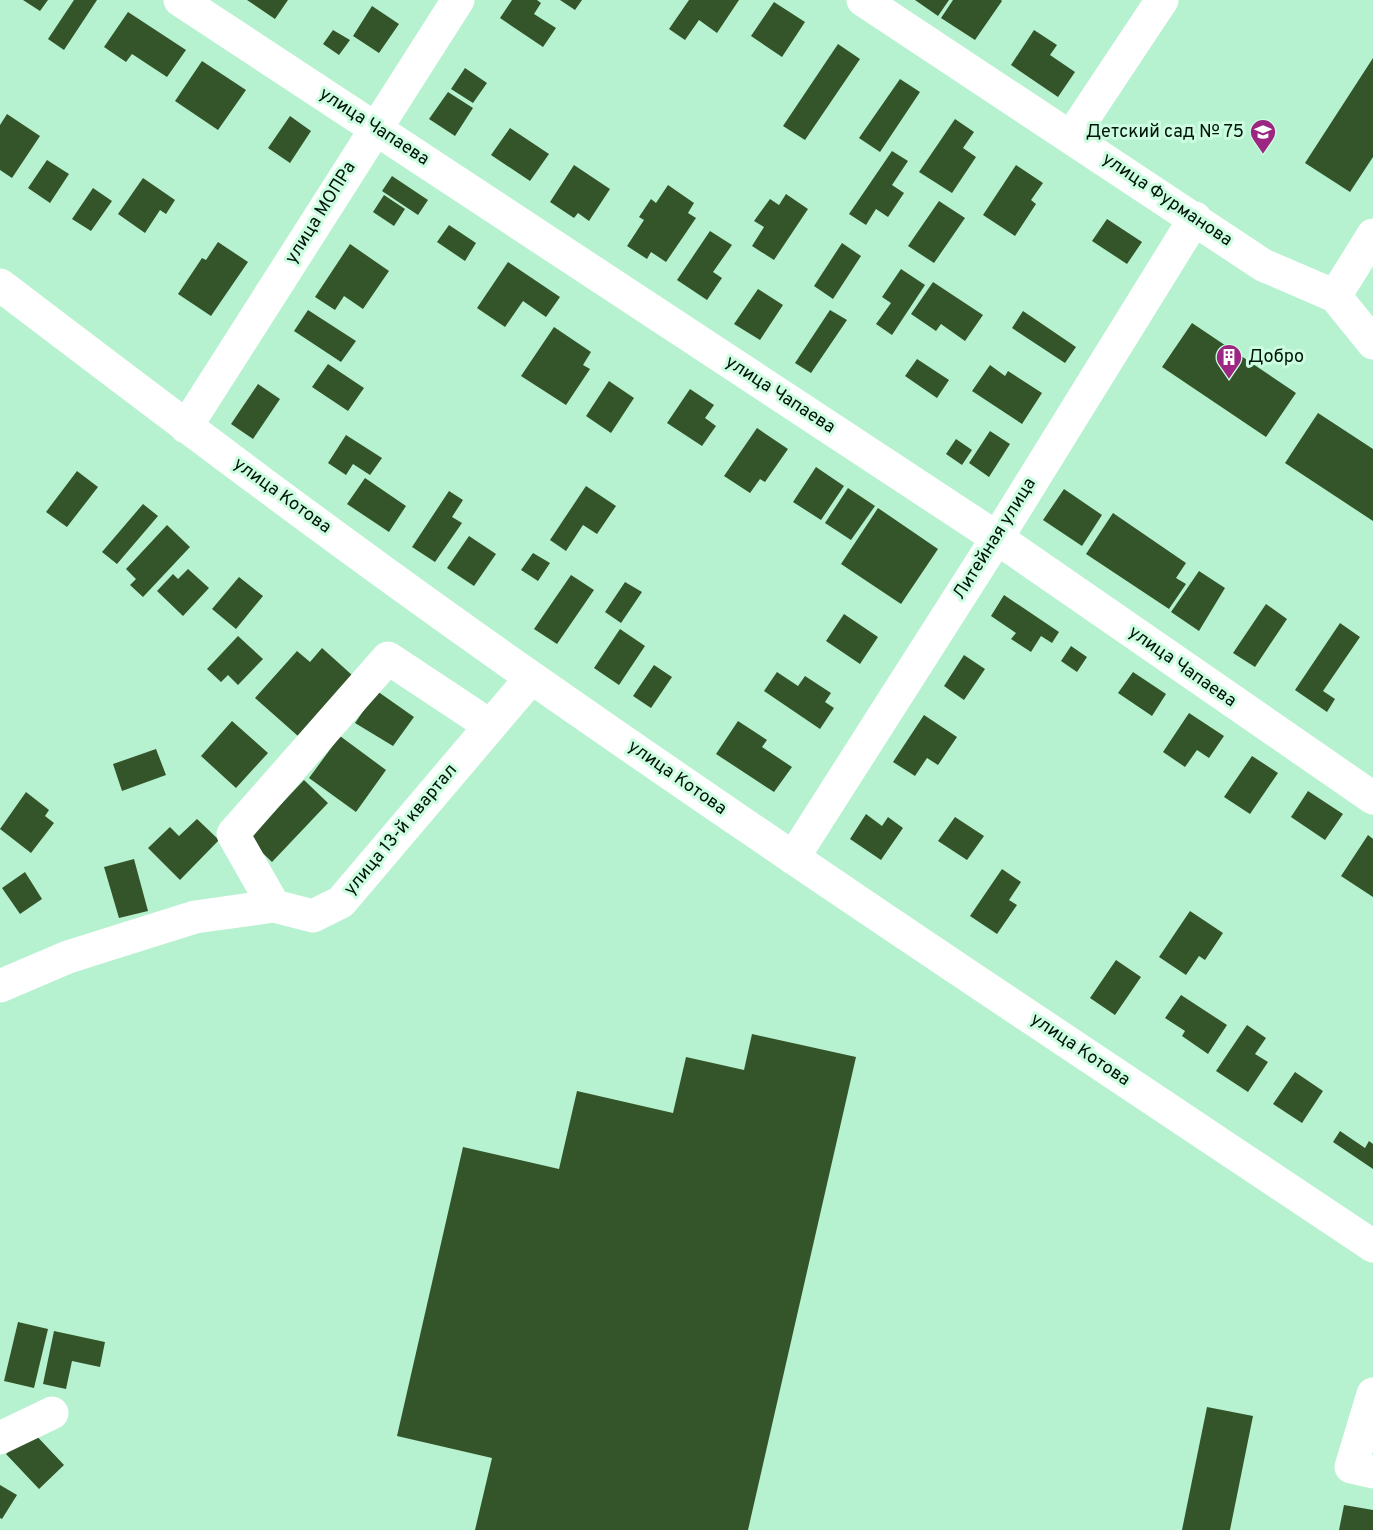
<svg xmlns="http://www.w3.org/2000/svg" width="1373" height="1530" font-family="Overpass,sans-serif">
  <rect width="100%" height="100%" fill="#b6f2cf"/>
  <path fill="#34552a" d="M 23,0 L 48,0 L 40,11 Z
    M 74,0 L 97,0 L 64,50 L 48,39 Z
    M 247,0 L 288,0 L 275,19 Z
    M 512,0 L 537,0 L 541,3 L 534,14 L 556,28 L 543,47 L 500,18 Z
    M 560,0 L 582,0 L 575,10 Z
    M 689,0 L 739,0 L 717,33 L 699,20 L 685,40 L 669,29 Z
    M 915,0 L 949,0 L 938,16 Z
    M 953,0 L 1001,0 L 1002,1 L 975,40 L 941,18 Z
    M 774,2 L 805,22 L 782,57 L 751,36 Z
    M 372,6 L 399,24 L 379,53 L 353,36 Z
    M 128,12 L 186,50 L 167,77 L 132,54 L 126,62 L 104,47 Z
    M 333,30 L 350,40 L 339,55 L 323,44 Z
    M 1034,30 L 1057,45 L 1050,55 L 1075,72 L 1058,97 L 1011,65 Z
    M 838,44 L 860,59 L 805,140 L 783,126 Z
    M 1373,58 L 1373,157 L 1350,192 L 1305,163 Z
    M 202,61 L 246,90 L 218,130 L 175,101 Z
    M 465,68 L 487,83 L 473,103 L 451,89 Z
    M 900,79 L 920,92 L 880,152 L 859,138 Z
    M 448,92 L 473,108 L 455,136 L 429,119 Z
    M 7,114 L 40,136 L 12,178 L 0,170 L 0,125 Z
    M 290,116 L 311,131 L 290,163 L 268,148 Z
    M 955,119 L 974,132 L 963,148 L 976,157 L 952,193 L 919,172 Z
    M 510,128 L 549,154 L 530,181 L 491,155 Z
    M 892,151 L 908,161 L 892,185 L 904,193 L 888,217 L 876,209 L 866,225 L 849,214 Z
    M 47,160 L 69,174 L 50,203 L 28,188 Z
    M 574,165 L 610,189 L 589,221 L 578,213 L 574,218 L 550,202 Z
    M 1016,165 L 1043,183 L 1031,200 L 1036,204 L 1015,236 L 983,215 Z
    M 392,176 L 428,200 L 418,215 L 382,191 Z
    M 143,178 L 175,200 L 166,214 L 160,210 L 145,233 L 118,214 Z
    M 668,185 L 694,203 L 688,213 L 696,218 L 666,262 L 651,252 L 647,259 L 627,246 L 644,220 L 639,217 L 651,199 L 656,203 Z
    M 93,188 L 112,201 L 91,231 L 72,219 Z
    M 786,194 L 808,209 L 774,260 L 752,246 L 764,227 L 754,221 L 770,199 L 779,205 Z
    M 384,195 L 405,209 L 394,226 L 373,212 Z
    M 939,201 L 965,218 L 934,263 L 908,246 Z
    M 1107,219 L 1142,242 L 1127,264 L 1092,241 Z
    M 449,225 L 476,243 L 465,261 L 437,242 Z
    M 710,231 L 732,245 L 713,272 L 722,278 L 707,300 L 677,280 Z
    M 218,242 L 248,262 L 211,316 L 178,294 L 202,258 L 206,260 Z
    M 842,243 L 861,256 L 833,299 L 814,286 Z
    M 350,244 L 389,271 L 363,309 L 344,296 L 335,310 L 315,297 Z
    M 508,262 L 560,297 L 546,317 L 523,301 L 505,327 L 477,308 Z
    M 901,269 L 925,285 L 892,335 L 876,324 L 891,303 L 882,297 Z
    M 933,282 L 983,315 L 965,341 L 941,324 L 936,331 L 911,314 Z
    M 758,289 L 783,305 L 760,340 L 734,324 Z
    M 308,310 L 356,341 L 341,362 L 294,331 Z
    M 830,310 L 847,320 L 811,373 L 795,363 Z
    M 1023,311 L 1076,347 L 1065,363 L 1012,328 Z
    M 1192,323 L 1296,393 L 1266,437 L 1162,367 Z
    M 554,327 L 591,352 L 583,365 L 590,369 L 566,405 L 521,376 Z
    M 917,359 L 949,380 L 937,398 L 905,376 Z
    M 328,364 L 364,388 L 348,411 L 312,387 Z
    M 990,365 L 1005,376 L 1008,371 L 1042,393 L 1022,424 L 972,391 Z
    M 609,381 L 634,398 L 611,433 L 586,416 Z
    M 258,384 L 280,399 L 253,439 L 231,424 Z
    M 690,389 L 714,405 L 705,418 L 716,426 L 702,446 L 667,423 Z
    M 1318,413 L 1373,449 L 1373,521 L 1285,463 Z
    M 757,428 L 788,449 L 765,482 L 760,479 L 750,493 L 724,476 Z
    M 990,431 L 1010,444 L 989,477 L 969,463 Z
    M 346,435 L 382,458 L 370,475 L 353,464 L 346,475 L 328,463 Z
    M 956,439 L 972,450 L 962,465 L 946,454 Z
    M 816,467 L 844,486 L 821,520 L 793,502 Z
    M 77,471 L 98,487 L 67,527 L 46,512 Z
    M 365,478 L 406,506 L 389,532 L 347,504 Z
    M 586,486 L 616,506 L 597,534 L 583,525 L 566,551 L 550,540 Z
    M 848,488 L 875,506 L 851,540 L 825,523 Z
    M 1064,489 L 1102,515 L 1082,546 L 1043,520 Z
    M 449,491 L 463,500 L 452,517 L 462,523 L 435,562 L 412,547 Z
    M 143,504 L 158,516 L 117,564 L 102,552 Z
    M 878,508 L 938,549 L 901,604 L 841,564 Z
    M 1113,513 L 1186,563 L 1176,578 L 1186,584 L 1169,609 L 1086,554 Z
    M 167,525 L 190,547 L 143,597 L 130,585 L 136,579 L 126,569 Z
    M 469,536 L 496,554 L 474,586 L 447,568 Z
    M 533,553 L 550,563 L 538,581 L 521,570 Z
    M 188,569 L 209,588 L 183,616 L 157,591 L 173,574 L 178,579 Z
    M 1199,571 L 1225,588 L 1199,631 L 1171,612 Z
    M 571,575 L 594,590 L 557,644 L 534,629 Z
    M 239,577 L 263,596 L 236,629 L 212,609 Z
    M 625,582 L 642,592 L 621,623 L 605,612 Z
    M 1004,595 L 1059,632 L 1052,643 L 1041,636 L 1031,652 L 1011,639 L 1016,633 L 991,616 Z
    M 1266,604 L 1287,619 L 1255,667 L 1233,653 Z
    M 844,614 L 878,637 L 860,664 L 826,641 Z
    M 1340,623 L 1360,637 L 1323,691 L 1335,699 L 1327,712 L 1295,690 Z
    M 620,629 L 645,646 L 619,685 L 594,668 Z
    M 238,636 L 263,659 L 238,685 L 228,675 L 221,682 L 207,669 Z
    M 1071,646 L 1087,657 L 1077,672 L 1061,661 Z
    M 322,648 L 352,675 L 298,736 L 255,698 L 297,651 L 310,662 Z
    M 964,655 L 985,669 L 964,700 L 944,686 Z
    M 654,665 L 672,677 L 651,708 L 633,696 Z
    M 777,672 L 798,686 L 805,676 L 831,693 L 825,702 L 834,708 L 820,729 L 764,691 Z
    M 1133,672 L 1166,694 L 1152,716 L 1118,693 Z
    M 377,691 L 414,717 L 393,746 L 355,723 Z
    M 1189,713 L 1224,736 L 1209,758 L 1197,750 L 1185,767 L 1163,752 Z
    M 924,715 L 957,737 L 938,765 L 927,758 L 915,776 L 893,762 Z
    M 232,721 L 268,753 L 236,788 L 201,756 Z
    M 738,721 L 767,740 L 762,747 L 792,767 L 774,792 L 716,754 Z
    M 340,736 L 386,770 L 356,812 L 309,778 Z
    M 156,749 L 166,775 L 122,791 L 113,764 Z
    M 1252,756 L 1278,773 L 1250,814 L 1224,797 Z
    M 304,780 L 328,803 L 272,862 L 248,839 Z
    M 1308,791 L 1343,814 L 1325,840 L 1291,817 Z
    M 26,792 L 49,810 L 45,816 L 54,823 L 31,853 L 0,829 Z
    M 866,814 L 882,826 L 888,817 L 903,828 L 881,860 L 850,839 Z
    M 955,817 L 984,836 L 967,860 L 938,841 Z
    M 197,819 L 219,840 L 180,880 L 148,848 L 170,827 L 179,836 Z
    M 1368,835 L 1373,839 L 1373,897 L 1341,876 Z
    M 134,859 L 148,911 L 119,918 L 104,867 Z
    M 1002,869 L 1021,882 L 1009,900 L 1017,905 L 997,934 L 970,916 Z
    M 25,872 L 42,899 L 20,914 L 2,888 Z
    M 1190,911 L 1223,933 L 1205,960 L 1199,956 L 1186,975 L 1159,957 Z
    M 1116,960 L 1141,977 L 1115,1015 L 1090,998 Z
    M 1181,995 L 1227,1025 L 1208,1054 L 1182,1036 L 1185,1031 L 1165,1018 Z
    M 1247,1025 L 1266,1038 L 1255,1054 L 1268,1062 L 1248,1092 L 1216,1071 Z
    M 752,1034 L 856,1057 L 748,1530 L 475,1530 L 492,1458 L 397,1436 L 463,1147 L 559,1169 L 577,1091 L 673,1113 L 686,1057 L 744,1070 Z
    M 1295,1072 L 1323,1091 L 1302,1123 L 1273,1104 Z
    M 1340,1131 L 1365,1148 L 1369,1141 L 1373,1144 L 1373,1169 L 1333,1142 Z
    M 18,1322 L 48,1329 L 34,1388 L 4,1381 Z
    M 54,1331 L 105,1342 L 100,1367 L 72,1361 L 66,1389 L 43,1384 Z
    M 1207,1407 L 1253,1416 L 1230,1530 L 1182,1530 Z
    M 31,1430 L 64,1465 L 39,1489 L 6,1454 Z
    M 0,1485 L 17,1495 L 2,1519 L 0,1518 Z
    M 1344,1505 L 1373,1510 L 1373,1530 L 1339,1530 Z"/>
  <g fill="none" stroke-linecap="round" stroke-linejoin="round">
    <path stroke="#fff" stroke-width="33" d="M 180,0 L 997,538 L 1373,798
      M 863,0 L 1263,265 L 1335,296 L 1373,343
      M 1071,137 L 1162,0
      M 0,285 C 176,419 353,553 535,680 C 811,873 1093,1059 1373,1246
      M 1335,296 L 1373,235
      M 186,427 L 458,0
      M 793,858 L 997,538 L 1195,218
      M 274,906 L 233,834 L 388,658 L 489,725
      M 0,986 L 68,957 L 195,917 L 274,906 L 313,916 L 341,902 L 531,678
      M 1373,1394 L 1351,1467 L 1373,1472
      M 0,1438 L 52,1413"/>
  </g>
  <defs>
    <g id="school-pin" transform="scale(1.35)"><path d="M0 17L-7.5 6A9.5 9.5 0 1 1 7.5 6Z" fill="#9c2681" stroke="#ccfde0"/><path d="M0-5L7-2L0 1L-7-2ZM-4 1L0 2.5L4 1V4Q0 6-4 4Z" fill="#fff"/></g>
    <g id="building-pin" transform="scale(1.35)"><path d="M0 17L-7.5 6A9.5 9.5 0 1 1 7.5 6Z" fill="#9c2681" stroke="#ccfde0"/><path d="M-4-6H4V6H1V3H-1V6H-4ZM-2.5-4.3h1.7v1.8h-1.7ZM.8-4.3h1.7v1.8H.8ZM-2.5-1h1.7V.8h-1.7ZM.8-1h1.7V.8H.8Z" fill="#fff"/></g>
  </defs>
  <g fill-rule="evenodd">
    <use href="#school-pin" x="1263" y="132"/>
    <use href="#building-pin" x="1229" y="357"/>
  </g>
  <g text-anchor="middle" dominant-baseline="central" stroke-width="6" stroke-linejoin="round" paint-order="stroke">
    <g font-size="18" fill="#001409" stroke="#ccfde0">
      <text transform="translate(374 127) rotate(33)">улица Чапаева</text>
      <text transform="translate(1167 200) rotate(34)">улица Фурманова</text>
      <text transform="translate(321 213) rotate(-58)">улица МОПРа</text>
      <text transform="translate(780 395) rotate(33)">улица Чапаева</text>
      <text transform="translate(282 496) rotate(36)">улица Котова</text>
      <text transform="translate(995 539) rotate(-58)">Литейная улица</text>
      <text transform="translate(1182 667) rotate(35)">улица Чапаева</text>
      <text transform="translate(677 778) rotate(35)">улица Котова</text>
      <text transform="translate(401 830) rotate(-50)">улица 13-й квартал</text>
      <text transform="translate(1080 1050) rotate(34)">улица Котова</text>
    </g>
    <g font-size="18" fill="#001409" stroke="#ccfde0" text-anchor="end">
      <text x="1244" y="132">Детский сад № 75</text>
      <text x="1248" y="357" text-anchor="start">Добро</text>
    </g>
  </g>
</svg>
